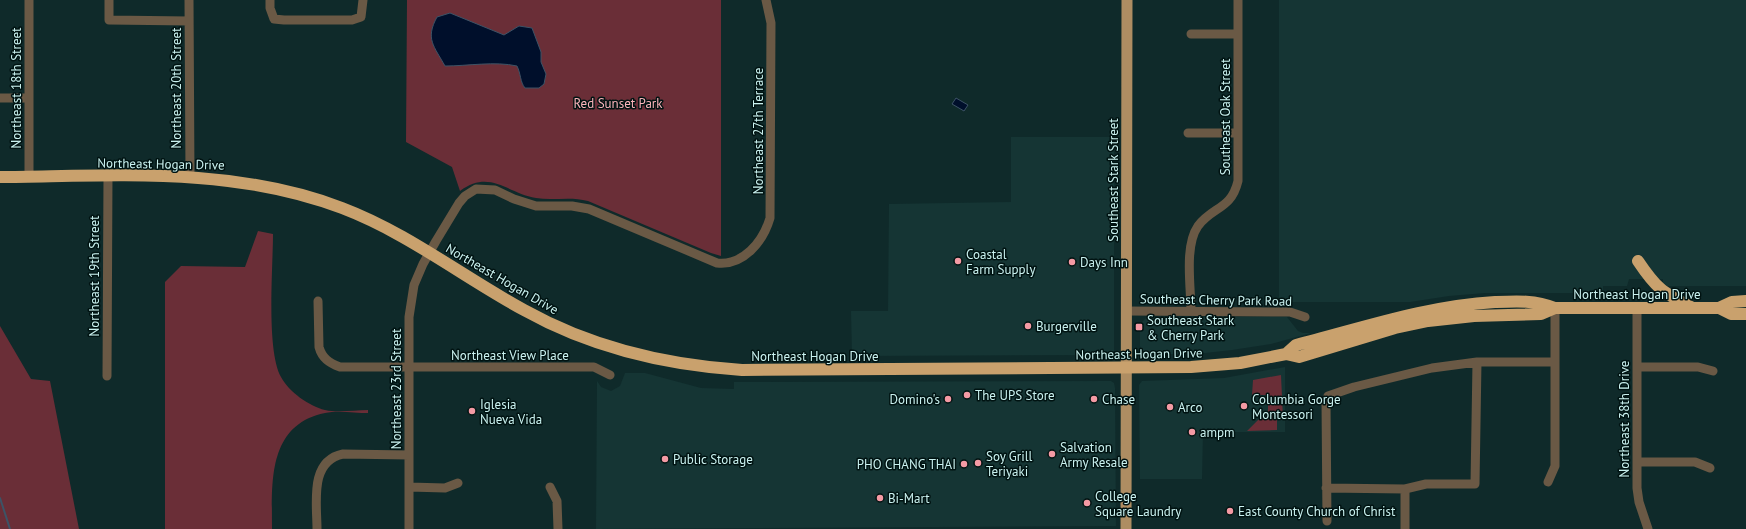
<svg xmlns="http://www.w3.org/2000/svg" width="1746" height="529" font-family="'PT Sans',sans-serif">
  <rect width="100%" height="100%" fill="#0f2a2a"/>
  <path fill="#153534" d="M 1279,0 L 1746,0 L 1746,286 L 1667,286 L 1663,283 L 1663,279 L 1629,279 L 1627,286 L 1603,286 L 1603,293 L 1485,293 L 1449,296 L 1410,302 L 1279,302 Z
    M 1011,137 L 1114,137 L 1114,355 L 852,356 L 851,311 L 888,311 L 889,204 L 1011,202 Z
    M 1147,317 L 1287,317 L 1298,331 L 1303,333 L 1311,333 L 1271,344 L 1232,350 L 1196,354 L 1148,354 L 1142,351 L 1140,346 L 1140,324 Z
    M 1285,367 L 1285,432 L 1203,432 L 1202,479 L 1140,479 L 1139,385 L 1142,381 L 1224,378 Z
    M 625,373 L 645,373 L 701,388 L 734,389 L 734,382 L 1111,381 L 1114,383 L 1115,388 L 1116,526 L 596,529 L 597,381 L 601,387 L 611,391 L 620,386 Z"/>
  <path fill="#6a2e37" d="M 407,0 L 721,0 L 721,256 L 711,253 L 588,201 C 570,196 553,201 536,198 C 507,193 490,169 460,191 L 452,167 L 406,142 Z
    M 258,231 L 273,234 C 273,268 266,350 281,377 C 289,392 309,406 325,410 C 338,413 355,410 368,410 L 368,413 C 355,413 338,410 325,413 C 267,425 272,483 272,529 L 165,529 L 165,282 L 181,266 L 245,267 Z
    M 0,326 L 31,379 L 50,381 L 79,529 L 0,529 Z
    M 1281,375 L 1283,419 L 1277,419 L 1277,430 L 1247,431 L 1259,419 L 1268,419 L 1268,395 L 1252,395 L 1253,380 Z"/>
  <path fill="#000f2b" stroke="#3d5366" d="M 450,13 L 504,35 L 519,26 L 532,28 L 541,52 L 541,62 L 546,74 L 544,84 L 539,88 L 525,88 C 520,82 521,74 517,66 C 495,61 468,66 445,66 C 434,46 425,39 437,17 Z
    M 956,98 L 968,105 L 964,111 L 952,104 Z"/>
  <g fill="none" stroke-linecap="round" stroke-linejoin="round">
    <path stroke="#3d5366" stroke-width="2" d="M 0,498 L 10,529"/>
    <path stroke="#6a5945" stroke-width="9" d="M 29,0 L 29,177
      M 109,0 L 109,20 L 189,21
      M 189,0 L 190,176
      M 270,0 L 270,8 L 274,19 L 284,20 L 352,20 L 361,17 L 363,0
      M 1191,34 L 1238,34
      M 0,98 L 29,98
      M 1188,133 L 1238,133
      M 318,301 L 319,347 C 322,358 329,363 340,367 L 594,367 L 610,375
      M 1637,308 L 1637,488 L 1639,502 L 1648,529
      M 1127,311 L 1290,312 L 1305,317
      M 1191,311 C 1191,287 1184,246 1198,226 C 1213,206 1231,210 1238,181 L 1238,0
      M 1637,367 L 1698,367 L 1713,371
      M 107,376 L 108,176
      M 1637,462 L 1695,462 L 1710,468
      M 1548,482 L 1555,466 L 1555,308
      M 409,487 L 445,488 L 458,483
      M 550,487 L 557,501 L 558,529
      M 1326,488 L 1405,489 L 1426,484 L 1475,484 L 1477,362
      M 1405,489 L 1405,529
      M 1327,521 L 1326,402 L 1328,396 L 1354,387 L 1432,368 L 1477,362 L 1555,362
      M 317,529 C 317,503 309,461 343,454 L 409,455
      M 409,529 L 409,317 L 414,285 L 423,264 L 436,241 L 459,203 L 465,196 L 476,189 L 495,190 L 514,199 L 536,206 L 572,206 L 589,209 L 717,263 C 743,266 763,242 770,218 L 771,23 L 766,0"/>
    <path stroke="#ae8d62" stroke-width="11" d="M 1126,529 L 1127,0"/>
    <path stroke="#c9a16d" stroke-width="12" d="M 0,177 C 115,176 232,166 342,208 C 408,233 463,277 524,310 C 592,348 665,365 742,370 L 1191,367 L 1240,363 L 1286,354 L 1299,357 L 1395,328 L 1428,321 L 1474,316 L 1541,314 L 1555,308
      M 1638,261 C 1656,288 1662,292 1691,307
      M 1719,308 L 1732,302 L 1746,301
      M 1286,354 L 1296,345 C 1363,328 1426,306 1495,302 C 1517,301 1535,300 1555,308 L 1719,308 L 1731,314 L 1746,314"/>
  </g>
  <g fill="#f49aa4" stroke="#001312" stroke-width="1.5">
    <circle cx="958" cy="261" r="4"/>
    <circle cx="1072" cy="262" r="4"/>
    <circle cx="1028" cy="326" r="4"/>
    <rect x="1135" y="323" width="8" height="8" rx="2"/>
    <circle cx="967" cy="395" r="4"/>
    <circle cx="948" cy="399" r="4"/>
    <circle cx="1094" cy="399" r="4"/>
    <circle cx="1244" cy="406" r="4"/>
    <circle cx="1170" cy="407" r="4"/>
    <circle cx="472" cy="411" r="4"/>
    <circle cx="1192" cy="432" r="4"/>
    <circle cx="1052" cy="454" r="4"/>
    <circle cx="665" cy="459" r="4"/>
    <circle cx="978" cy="463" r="4"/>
    <circle cx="964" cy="464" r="4"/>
    <circle cx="880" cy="498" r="4"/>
    <circle cx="1087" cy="503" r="4"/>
    <circle cx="1230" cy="511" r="4"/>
  </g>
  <g text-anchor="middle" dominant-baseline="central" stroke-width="3" stroke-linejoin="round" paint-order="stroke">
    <g font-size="13" fill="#caf2f0" stroke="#001312">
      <text transform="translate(16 88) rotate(-90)">Northeast 18th Street</text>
      <text transform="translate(176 88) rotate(-90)">Northeast 20th Street</text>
      <text transform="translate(1225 117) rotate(-90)">Southeast Oak Street</text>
      <text transform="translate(758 131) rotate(-90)">Northeast 27th Terrace</text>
      <text transform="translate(161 164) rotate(1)">Northeast Hogan Drive</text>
      <text transform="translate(1113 180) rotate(-90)">Southeast Stark Street</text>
      <text transform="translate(94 276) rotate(-90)">Northeast 19th Street</text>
      <text transform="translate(502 279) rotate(30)">Northeast Hogan Drive</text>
      <text x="1637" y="294">Northeast Hogan Drive</text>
      <text transform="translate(1216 300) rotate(1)">Southeast Cherry Park Road</text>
      <text transform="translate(1139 354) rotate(-1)">Northeast Hogan Drive</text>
      <text x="510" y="355">Northeast View Place</text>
      <text x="815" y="356">Northeast Hogan Drive</text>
      <text transform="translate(396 389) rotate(-90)">Northeast 23rd Street</text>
      <text transform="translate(1624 419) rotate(-90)">Northeast 38th Drive</text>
    </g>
    <g font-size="13" fill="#fbb4bb" stroke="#001312">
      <text x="618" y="103">Red Sunset Park</text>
    </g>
    <g font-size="13" fill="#caf2f0" stroke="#001312" text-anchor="start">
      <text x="966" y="254">Coastal<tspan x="966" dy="15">Farm Supply</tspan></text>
      <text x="1080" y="262">Days Inn</text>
      <text x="1147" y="320">Southeast Stark<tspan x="1147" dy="15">&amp; Cherry Park</tspan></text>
      <text x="1036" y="326">Burgerville</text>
      <text x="975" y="395">The UPS Store</text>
      <text x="940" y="399" text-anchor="end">Domino's</text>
      <text x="1102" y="399">Chase</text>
      <text x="1252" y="399">Columbia Gorge<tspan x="1252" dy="15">Montessori</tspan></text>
      <text x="480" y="404">Iglesia<tspan x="480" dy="15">Nueva Vida</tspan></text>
      <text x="1178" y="407">Arco</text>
      <text x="1200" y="432">ampm</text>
      <text x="1060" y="447">Salvation<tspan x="1060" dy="15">Army Resale</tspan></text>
      <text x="986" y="456">Soy Grill<tspan x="986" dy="15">Teriyaki</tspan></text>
      <text x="673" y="459">Public Storage</text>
      <text x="956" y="464" text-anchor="end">PHO CHANG THAI</text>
      <text x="1095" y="496">College<tspan x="1095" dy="15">Square Laundry</tspan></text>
      <text x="888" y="498">Bi-Mart</text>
      <text x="1238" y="511">East County Church of Christ</text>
    </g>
  </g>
</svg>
